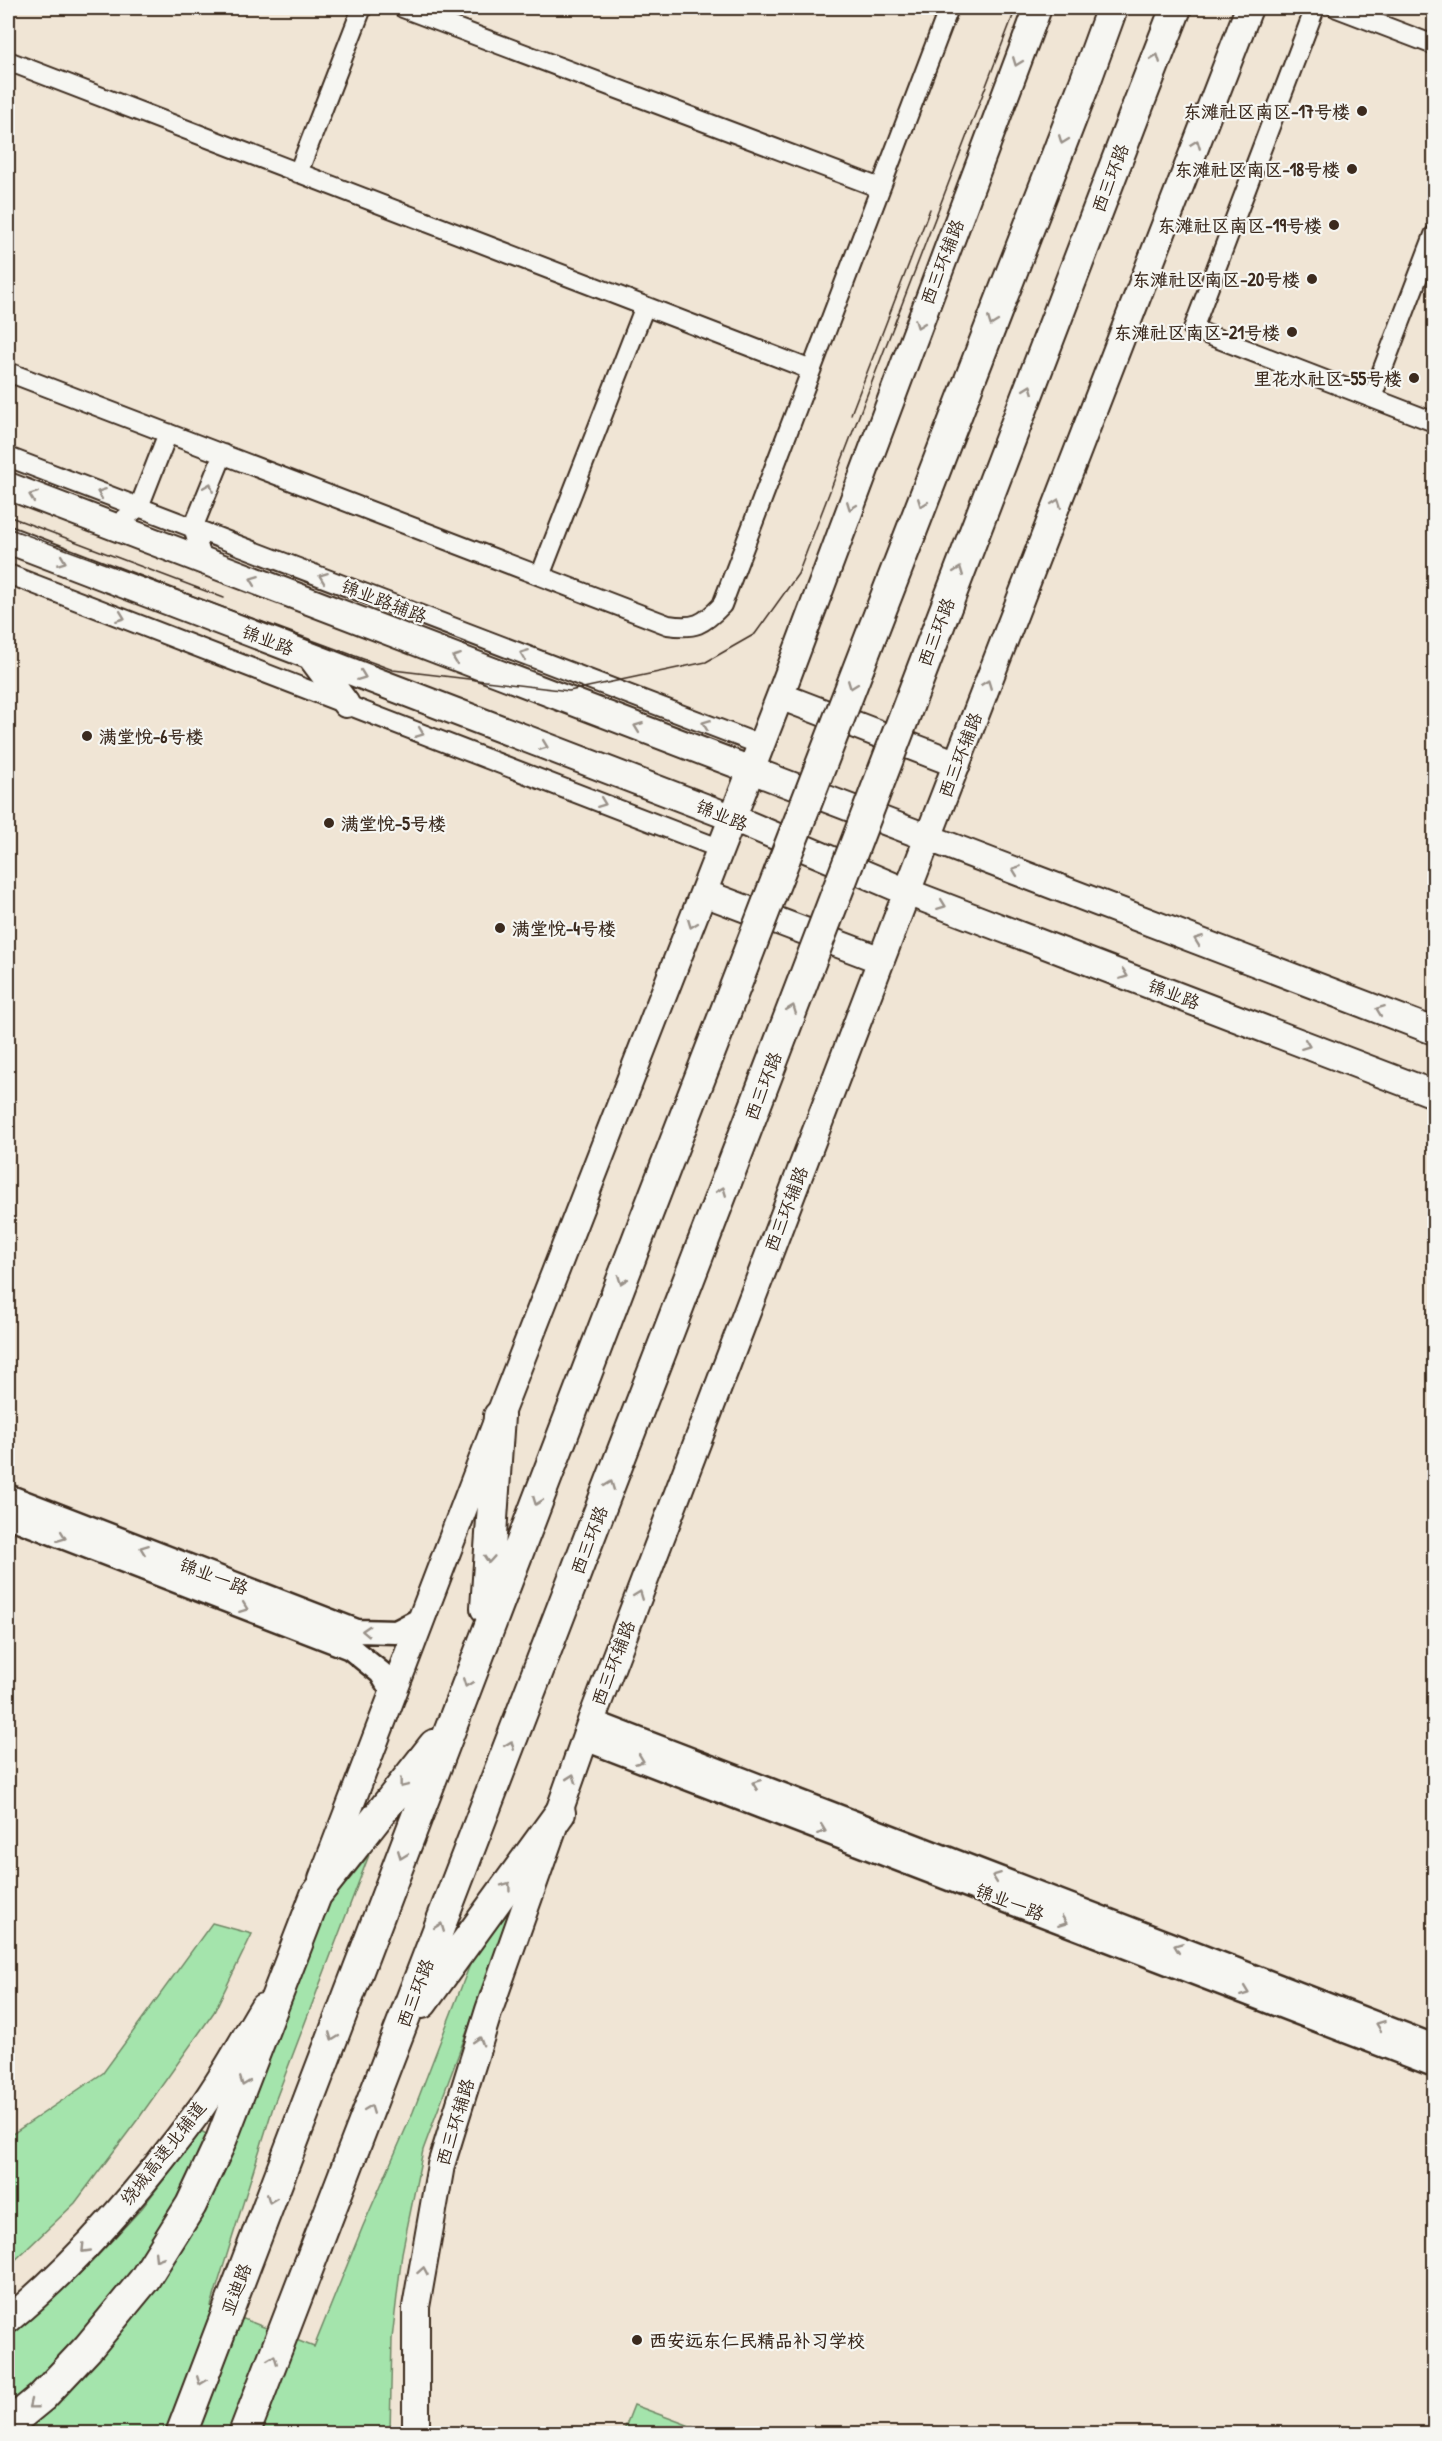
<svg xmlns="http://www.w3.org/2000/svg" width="1442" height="2441" font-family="'Patrick Hand','LXGW WenKai TC',sans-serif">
  <rect width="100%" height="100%" fill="#f0e5d5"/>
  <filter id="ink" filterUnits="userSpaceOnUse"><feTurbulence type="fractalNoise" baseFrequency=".0167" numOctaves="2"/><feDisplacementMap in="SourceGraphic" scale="12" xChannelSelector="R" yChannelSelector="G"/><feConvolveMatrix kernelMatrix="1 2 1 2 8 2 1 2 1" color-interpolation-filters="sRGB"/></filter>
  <g filter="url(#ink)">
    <path fill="#a4e4ac" stroke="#708765" stroke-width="1.5" d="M 369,1855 L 274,2104 L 211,2306 L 314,2347 L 363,2226 L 413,2112 L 474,1954 L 509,1906 L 511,1913 L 423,2150 L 402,2253 L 392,2339 L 390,2433 L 8,2434 L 8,2338 L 92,2262 L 142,2208 L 201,2131 L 231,2148 L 326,1908 Z
      M 212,1923 L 252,1934 L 214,2012 L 141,2115 L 75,2203 L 8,2267 L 8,2137 L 103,2073 Z
      M 634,2405 L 709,2433 L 623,2433 Z"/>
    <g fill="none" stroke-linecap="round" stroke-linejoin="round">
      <g stroke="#3b2a1e" stroke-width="22">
        <path id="minor" d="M 403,8 L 880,188
          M 1315,8 L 1193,329 L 1434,422
          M 1337,8 L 1434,45
          M 8,61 L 811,370
          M 298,173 L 362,8
          M 8,372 L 668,625 C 695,629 703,625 722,605 L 949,8
          M 1372,397 L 1434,235
          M 8,457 L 761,745
          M 114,527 L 139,507 L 168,433
          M 203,561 L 193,528 L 223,454
          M 8,574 L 721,849
          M 540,576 L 645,306"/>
      </g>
      <g stroke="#3b2a1e" stroke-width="27">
        <path id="tertiary" d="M 8,1496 L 357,1631 L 396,1632 L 421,1619
          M 8,1516 L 350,1648 L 381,1673 L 393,1693
          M 591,1721 L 1434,2046
          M 585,1739 L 1434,2065"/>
      </g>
      <g stroke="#3b2a1e" stroke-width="30">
        <path id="secondary" d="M 8,486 L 1434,1031
          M 8,540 L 733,818 L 907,892 L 1434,1094
          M 311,657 L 346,704
          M 780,696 L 957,764
          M 704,893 L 881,960
          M 322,1879 L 499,1416 L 780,696 L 1038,8
          M 8,2320 C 81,2260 145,2184 201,2108 C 224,2076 243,2040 263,2007
          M 416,2434 L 416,2307 L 441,2165 L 489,2010 L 591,1721 L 907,892 L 1249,8"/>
      </g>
      <g stroke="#3b2a1e" stroke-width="34">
        <path id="trunk" d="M 1084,85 L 1112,8
          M 1137,108 L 1176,8
          M 486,1608 L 499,1416
          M 422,2003 L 560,1813
          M 8,2425 L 42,2397 L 88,2348 L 144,2280 L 191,2205 L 220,2143 L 316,1895 L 434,1745
          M 181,2434 L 643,1225
          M 244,2434 L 702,1245"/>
      </g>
      <use href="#minor" stroke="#f6f6f2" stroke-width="18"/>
      <use href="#tertiary" stroke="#f6f6f2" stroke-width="22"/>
      <use href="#secondary" stroke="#f6f6f2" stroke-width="26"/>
      <use href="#trunk" stroke="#f6f6f2" stroke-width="30"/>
      <path stroke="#3b2a1e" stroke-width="1.5" d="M 851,414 L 930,209
        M 8,516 L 224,598
        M 8,528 L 393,670 L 569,691 L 706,662 L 755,634 L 798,574 L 1016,8"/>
      <g stroke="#3b2a1e" stroke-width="34" stroke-linecap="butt">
        <path id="trunk-bridge" d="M 643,1225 L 1084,85
          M 702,1245 L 1137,108"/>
      </g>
      <use href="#trunk-bridge" stroke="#f6f6f2" stroke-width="30"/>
    </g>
    <defs><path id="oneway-chevron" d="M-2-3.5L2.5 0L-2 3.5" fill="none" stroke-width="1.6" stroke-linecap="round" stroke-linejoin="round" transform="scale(1.5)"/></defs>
    <g stroke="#989088">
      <use href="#oneway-chevron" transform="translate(1156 58) rotate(-69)"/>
      <use href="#oneway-chevron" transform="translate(1017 62) rotate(111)"/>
      <use href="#oneway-chevron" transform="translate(1063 140) rotate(111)"/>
      <use href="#oneway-chevron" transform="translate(1196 144) rotate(-69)"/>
      <use href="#oneway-chevron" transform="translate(992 322) rotate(111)"/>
      <use href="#oneway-chevron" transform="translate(919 324) rotate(111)"/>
      <use href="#oneway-chevron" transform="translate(1029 389) rotate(-69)"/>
      <use href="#oneway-chevron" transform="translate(209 487) rotate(-68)"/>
      <use href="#oneway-chevron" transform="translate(101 493) rotate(-159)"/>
      <use href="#oneway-chevron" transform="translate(33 496) rotate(-159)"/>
      <use href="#oneway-chevron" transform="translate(922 503) rotate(111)"/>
      <use href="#oneway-chevron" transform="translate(1057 503) rotate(-69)"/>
      <use href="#oneway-chevron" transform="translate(851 506) rotate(111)"/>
      <use href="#oneway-chevron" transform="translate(62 561) rotate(21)"/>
      <use href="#oneway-chevron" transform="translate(959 571) rotate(-69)"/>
      <use href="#oneway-chevron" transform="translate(323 577) rotate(-159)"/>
      <use href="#oneway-chevron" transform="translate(254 580) rotate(-159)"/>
      <use href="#oneway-chevron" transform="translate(121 617) rotate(21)"/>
      <use href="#oneway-chevron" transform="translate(524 654) rotate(-159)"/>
      <use href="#oneway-chevron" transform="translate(456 658) rotate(-159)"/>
      <use href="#oneway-chevron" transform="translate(362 676) rotate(21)"/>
      <use href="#oneway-chevron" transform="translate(987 684) rotate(-69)"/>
      <use href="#oneway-chevron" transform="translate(852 685) rotate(111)"/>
      <use href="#oneway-chevron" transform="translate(706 724) rotate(-159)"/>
      <use href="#oneway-chevron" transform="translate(638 727) rotate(-159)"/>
      <use href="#oneway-chevron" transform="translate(420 733) rotate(21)"/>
      <use href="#oneway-chevron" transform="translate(544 746) rotate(21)"/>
      <use href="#oneway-chevron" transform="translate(602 803) rotate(21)"/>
      <use href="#oneway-chevron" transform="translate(1016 870) rotate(-159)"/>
      <use href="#oneway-chevron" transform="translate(942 905) rotate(21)"/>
      <use href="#oneway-chevron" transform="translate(692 924) rotate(111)"/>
      <use href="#oneway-chevron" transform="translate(1198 940) rotate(-159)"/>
      <use href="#oneway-chevron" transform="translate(1124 975) rotate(21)"/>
      <use href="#oneway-chevron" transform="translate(792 1009) rotate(-69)"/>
      <use href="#oneway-chevron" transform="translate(1380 1010) rotate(-159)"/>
      <use href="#oneway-chevron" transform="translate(1306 1045) rotate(21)"/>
      <use href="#oneway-chevron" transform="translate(722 1191) rotate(-69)"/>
      <use href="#oneway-chevron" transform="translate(622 1280) rotate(111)"/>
      <use href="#oneway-chevron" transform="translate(610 1485) rotate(-69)"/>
      <use href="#oneway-chevron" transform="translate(537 1501) rotate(111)"/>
      <use href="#oneway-chevron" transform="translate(62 1537) rotate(21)"/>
      <use href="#oneway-chevron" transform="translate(144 1549) rotate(-159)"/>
      <use href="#oneway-chevron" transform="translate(489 1559) rotate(94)"/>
      <use href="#oneway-chevron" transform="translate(639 1595) rotate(-69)"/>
      <use href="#oneway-chevron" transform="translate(244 1608) rotate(21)"/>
      <use href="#oneway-chevron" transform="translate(366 1631) rotate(-177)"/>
      <use href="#oneway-chevron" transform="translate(467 1683) rotate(111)"/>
      <use href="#oneway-chevron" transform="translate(510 1745) rotate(-69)"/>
      <use href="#oneway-chevron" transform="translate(640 1760) rotate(21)"/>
      <use href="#oneway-chevron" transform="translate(572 1778) rotate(-71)"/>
      <use href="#oneway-chevron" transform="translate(403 1784) rotate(128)"/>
      <use href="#oneway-chevron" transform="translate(756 1784) rotate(-159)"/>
      <use href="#oneway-chevron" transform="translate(822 1830) rotate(21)"/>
      <use href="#oneway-chevron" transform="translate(402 1855) rotate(111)"/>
      <use href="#oneway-chevron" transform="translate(996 1877) rotate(-159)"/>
      <use href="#oneway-chevron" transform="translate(507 1886) rotate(-54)"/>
      <use href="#oneway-chevron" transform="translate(1063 1922) rotate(21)"/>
      <use href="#oneway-chevron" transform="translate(440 1927) rotate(-69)"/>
      <use href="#oneway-chevron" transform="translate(1178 1947) rotate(-159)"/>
      <use href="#oneway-chevron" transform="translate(1245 1992) rotate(21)"/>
      <use href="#oneway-chevron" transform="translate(1380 2025) rotate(-159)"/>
      <use href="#oneway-chevron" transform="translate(333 2037) rotate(111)"/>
      <use href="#oneway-chevron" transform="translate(479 2041) rotate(-73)"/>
      <use href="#oneway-chevron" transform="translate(244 2082) rotate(111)"/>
      <use href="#oneway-chevron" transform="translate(370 2109) rotate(-69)"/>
      <use href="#oneway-chevron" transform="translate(271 2199) rotate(111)"/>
      <use href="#oneway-chevron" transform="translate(85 2249) rotate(134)"/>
      <use href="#oneway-chevron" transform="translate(158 2257) rotate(122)"/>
      <use href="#oneway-chevron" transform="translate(423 2271) rotate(-80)"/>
      <use href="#oneway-chevron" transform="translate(273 2359) rotate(-69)"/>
      <use href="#oneway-chevron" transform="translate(201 2381) rotate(111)"/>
      <use href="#oneway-chevron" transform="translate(32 2405) rotate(141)"/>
    </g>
  </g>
  <g fill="#3b2a1e" stroke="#f6f6f2" stroke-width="2">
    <circle cx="1362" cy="111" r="6"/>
    <circle cx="1352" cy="169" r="6"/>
    <circle cx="1334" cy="225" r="6"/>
    <circle cx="1312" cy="279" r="6"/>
    <circle cx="1292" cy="332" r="6"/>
    <circle cx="1414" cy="378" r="6"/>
    <circle cx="87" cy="736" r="6"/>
    <circle cx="329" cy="823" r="6"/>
    <circle cx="500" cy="928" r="6"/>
    <circle cx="637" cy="2340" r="6"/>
  </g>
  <g text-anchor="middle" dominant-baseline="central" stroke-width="4.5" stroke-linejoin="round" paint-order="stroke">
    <g font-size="18" font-weight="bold" fill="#3b2a1e" stroke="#f6f6f2" text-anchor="end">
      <text x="1350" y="111">东滩社区南区-17号楼</text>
      <text x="1340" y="169">东滩社区南区-18号楼</text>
      <text x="1322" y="225">东滩社区南区-19号楼</text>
      <text x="1300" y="279">东滩社区南区-20号楼</text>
      <text x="1280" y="332">东滩社区南区-21号楼</text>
      <text x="1402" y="378">里花水社区-55号楼</text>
      <text x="99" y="736" text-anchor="start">满堂悦-6号楼</text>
      <text x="341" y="823" text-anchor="start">满堂悦-5号楼</text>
      <text x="512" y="928" text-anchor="start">满堂悦-4号楼</text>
      <text x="649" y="2340" text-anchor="start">西安远东仁民精品补习学校</text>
    </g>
    <g font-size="18" fill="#3b2a1e" stroke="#f6f6f2">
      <text transform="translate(1110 178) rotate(-69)">西三环路</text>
      <text transform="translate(942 262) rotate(-69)">西三环辅路</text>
      <text transform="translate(384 601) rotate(21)">锦业路辅路</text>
      <text transform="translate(936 632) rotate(-69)">西三环路</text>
      <text transform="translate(268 640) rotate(21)">锦业路</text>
      <text transform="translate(960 755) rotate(-69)">西三环辅路</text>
      <text transform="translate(722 815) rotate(22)">锦业路</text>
      <text transform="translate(1174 994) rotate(21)">锦业路</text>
      <text transform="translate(763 1086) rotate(-69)">西三环路</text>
      <text transform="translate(786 1209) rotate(-69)">西三环辅路</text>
      <text transform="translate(589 1540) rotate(-69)">西三环路</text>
      <text transform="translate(214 1576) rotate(21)">锦业一路</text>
      <text transform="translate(613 1663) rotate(-69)">西三环辅路</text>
      <text transform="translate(1010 1902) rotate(21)">锦业一路</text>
      <text transform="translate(415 1993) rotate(-69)">西三环路</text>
      <text transform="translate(455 2122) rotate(-73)">西三环辅路</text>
      <text transform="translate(163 2153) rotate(-52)">绕城高速北辅道</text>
      <text transform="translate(236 2289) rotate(-69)">亚迪路</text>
    </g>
  </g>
  <rect width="1442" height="2441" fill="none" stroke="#f6f6f2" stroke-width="30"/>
  <rect x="15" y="15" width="1412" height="2411" fill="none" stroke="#3b2a1e" stroke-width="2" filter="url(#ink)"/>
</svg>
